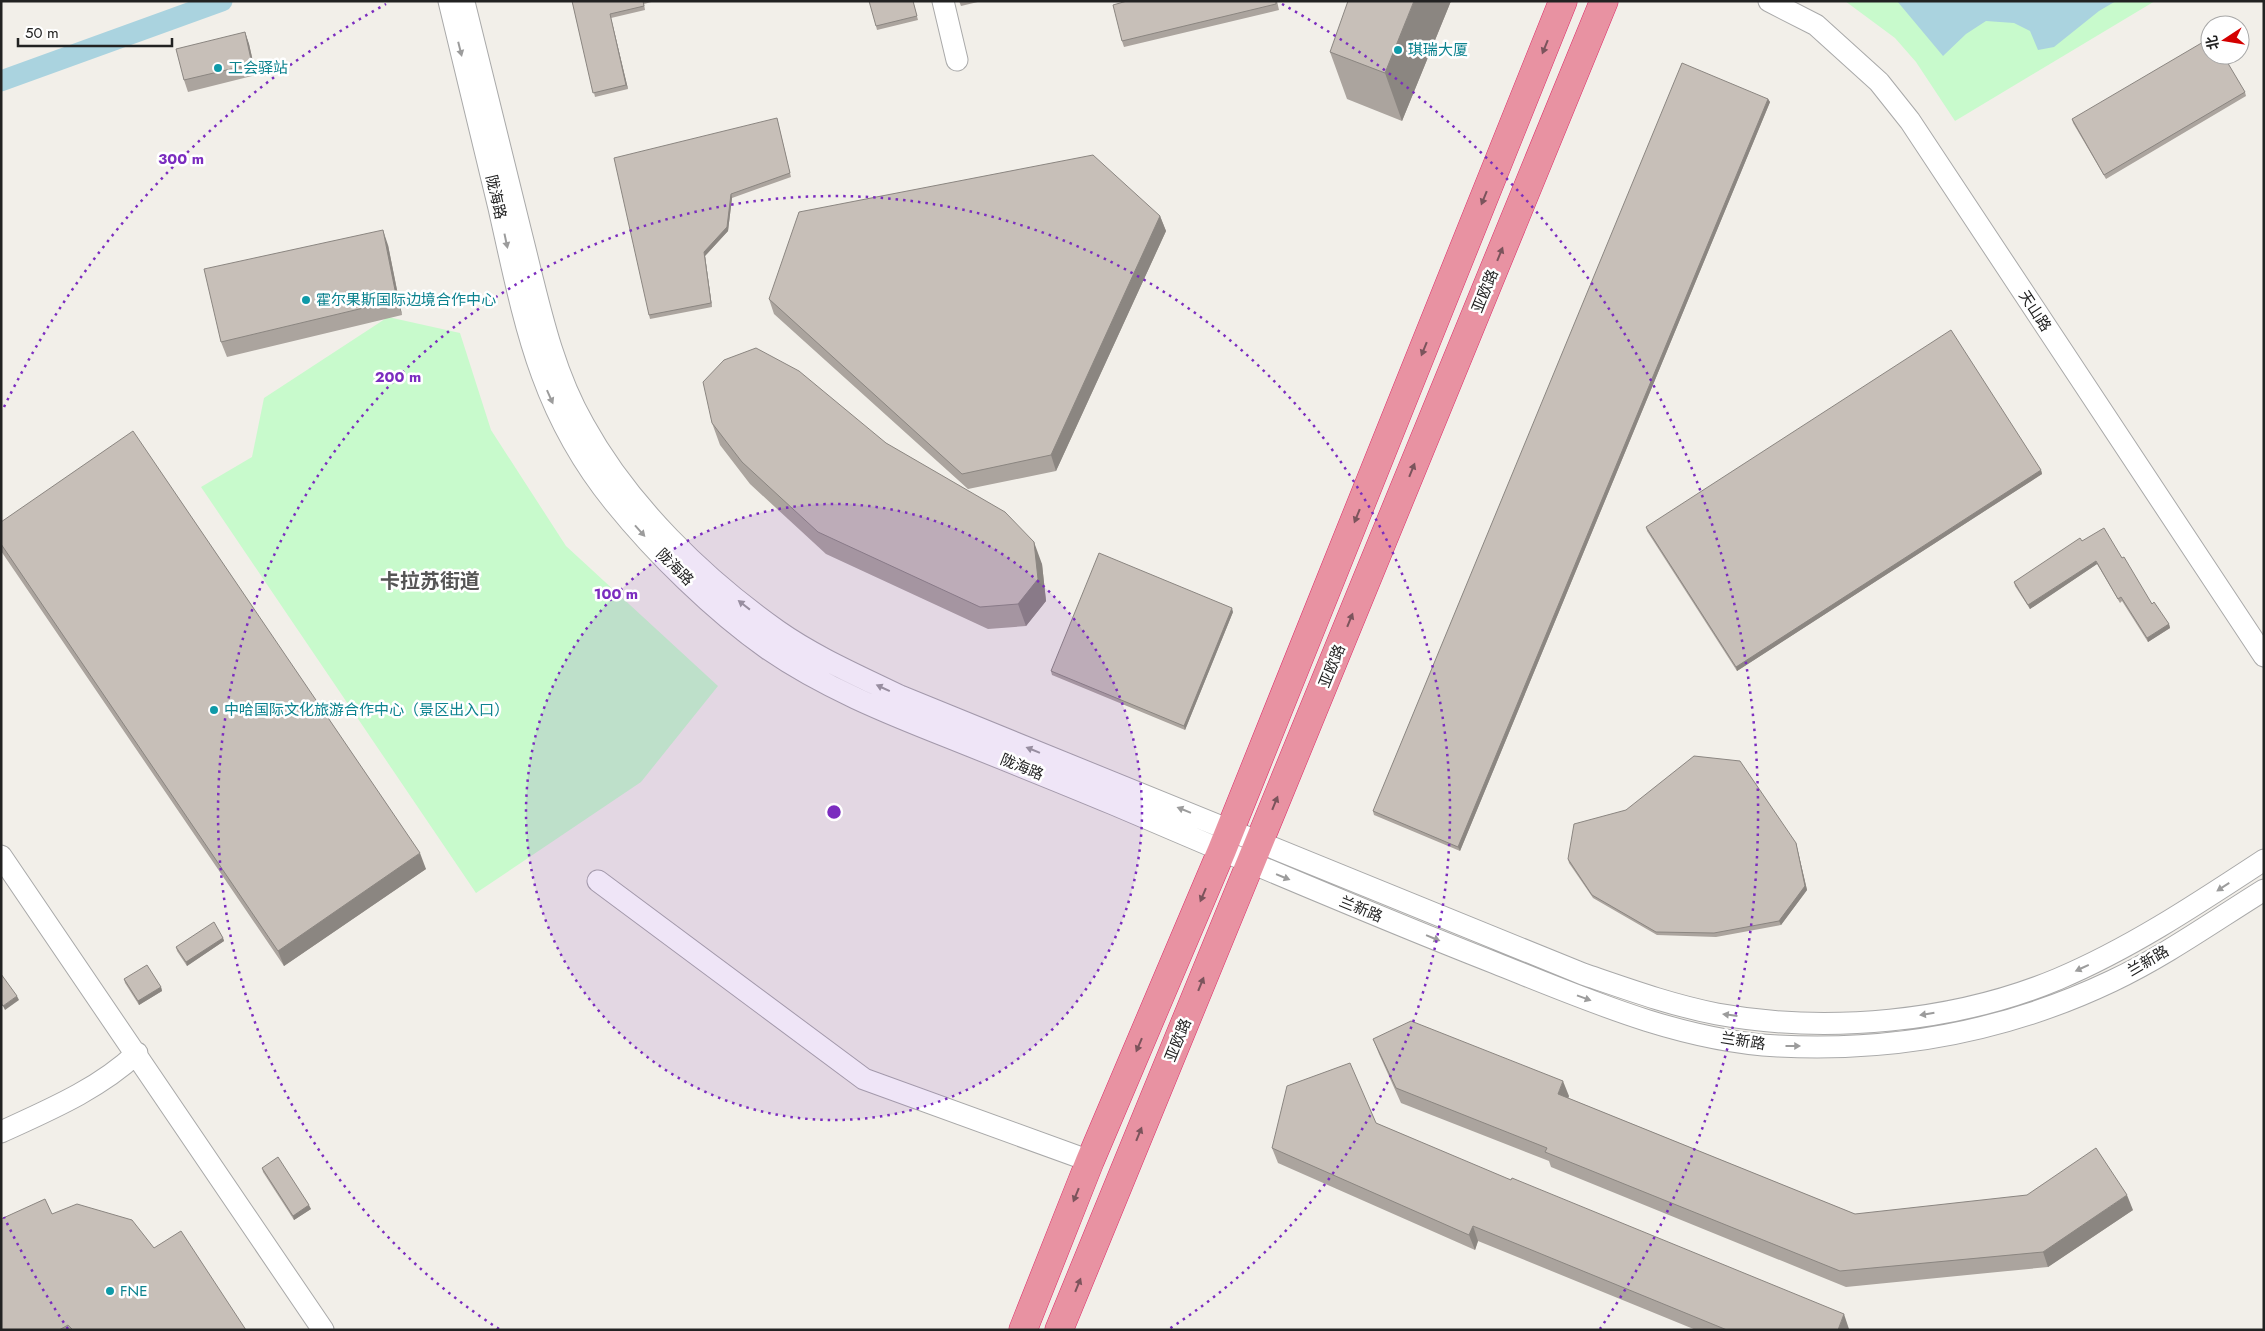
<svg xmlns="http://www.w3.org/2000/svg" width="2265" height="1331" font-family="Jost,'Noto Sans SC',sans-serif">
  <rect width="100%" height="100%" fill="#f2efe9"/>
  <path fill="#c8facc" d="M 1845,1 L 2155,1 L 1955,121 L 1916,62 L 1895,38 Z
    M 388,317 L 460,333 L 491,430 L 566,546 L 718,686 L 641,782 L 476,893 L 201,487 L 252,457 L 264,398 Z"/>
  <path fill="#aad3df" d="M 1897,1 L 2116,1 L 2099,11 L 2054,47 L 2038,50 L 2030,31 L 2014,23 L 1986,21 L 1966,34 L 1943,56 Z"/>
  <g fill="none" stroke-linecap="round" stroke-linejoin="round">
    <path stroke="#aad3df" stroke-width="21" d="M 1,81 L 222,1"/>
    <g stroke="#a9a9a9" stroke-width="23">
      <path id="minor" d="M 449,1 C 465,70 483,139 499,208 C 524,319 539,410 614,502 C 656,554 714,611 768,649 C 823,687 887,713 948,737 C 1003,759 1058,781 1113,804 C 1240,858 1367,913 1495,963 C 1585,999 1680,1041 1778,1046 C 1894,1052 2007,1031 2112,981 C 2165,956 2214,921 2264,890
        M 943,1 L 957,60
        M 1769,1 L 1816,25 L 1879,82 L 1910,121 L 2264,656
        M 465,6 C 484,83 503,160 522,237 C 538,300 551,368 584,425 C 628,505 703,578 778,631 C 815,657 859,676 900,696 L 1583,974 C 1627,989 1671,1005 1717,1014 C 1827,1034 1955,1022 2058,979 C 2131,948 2197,904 2264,860
        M 1,856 L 323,1330
        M 598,881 L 864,1079 L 1090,1161
        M 1,1132 C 49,1110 99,1089 137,1053"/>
    </g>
    <g stroke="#dc2a67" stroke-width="29">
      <path id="highway" d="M 1023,1330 L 1090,1161 L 1222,850 L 1563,1
        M 1059,1330 L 1604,1"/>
    </g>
    <use href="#minor" stroke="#fff" stroke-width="21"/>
    <use href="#highway" stroke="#e892a2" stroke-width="28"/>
  </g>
  <path fill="#aba49e" d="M 572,1 L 655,1 L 644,4 L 645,10 L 611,18 L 628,89 L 595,97 Z
    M 913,1 L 918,20 L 877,30 L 876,26 Z
    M 959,1 L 982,1 L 961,6 Z
    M 1127,1 L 1277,1 L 1279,10 L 1124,47 L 1122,41 Z
    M 1451,1 L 1402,121 L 1347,99 L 1330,52 Z
    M 245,32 L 249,44 L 256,75 L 188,92 L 184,80 Z
    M 2245,92 L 2246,96 L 2106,179 L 2073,123 L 2072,119 Z
    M 1768,99 L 1770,102 L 1460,851 L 1374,815 L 1373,811 Z
    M 778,122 L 791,177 L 732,198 L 728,231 L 705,256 L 712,307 L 650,319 L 649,315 Z
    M 1160,216 L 1166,231 L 1056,471 L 968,489 L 774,314 L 769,299 Z
    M 388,245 L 402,315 L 227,357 L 221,342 Z
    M 712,423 L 886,443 L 1042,564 L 1046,601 L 1026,626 L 988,629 L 826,554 L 750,484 L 720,445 Z
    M 2041,470 L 2042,474 L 1737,671 L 1647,531 L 1646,527 Z
    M 1,522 L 426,869 L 284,966 L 1,551 Z
    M 2082,541 L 2152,604 L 2169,624 L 2170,628 L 2148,642 L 2122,601 L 2120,603 L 2097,564 L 2030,609 L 2015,586 L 2014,582 Z
    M 1233,612 L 1185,730 L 1052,675 L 1051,671 Z
    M 1796,843 L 1807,890 L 1781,925 L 1716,937 L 1657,935 L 1593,898 L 1569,863 L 1568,859 Z
    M 223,938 L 224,941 L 187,966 L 177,951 L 176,947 Z
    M 124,979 L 161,987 L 162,991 L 139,1005 L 125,983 Z
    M 1373,1039 L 1569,1096 L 1568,1098 L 1855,1214 L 2133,1210 L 2048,1267 L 1846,1287 L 1551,1167 L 1549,1161 L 1401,1103 L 1379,1054 Z
    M 1376,1123 L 1849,1329 L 1849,1330 L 1696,1330 L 1478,1241 L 1475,1250 L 1278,1163 L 1272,1148 Z
    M 262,1168 L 311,1209 L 294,1220 L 263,1172 Z
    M 52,1214 L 154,1248 L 246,1330 L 1,1330 Z"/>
  <path fill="#8b8681" d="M 1414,1 L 1451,1 L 1402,121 L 1385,73 Z
    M 610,14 L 611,18 L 628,89 L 626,85 Z
    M 245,32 L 249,44 L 256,75 L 252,64 Z
    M 1768,99 L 1770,102 L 1460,851 L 1458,847 Z
    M 731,194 L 732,198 L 728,231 L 705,256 L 712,307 L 711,303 L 704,252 Z
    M 1160,216 L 1166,231 L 1056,471 L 1051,455 Z
    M 383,230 L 388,245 L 402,315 L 397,300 Z
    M 2041,470 L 2042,474 L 1737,671 L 1736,667 Z
    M 1034,542 L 1042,564 L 1046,601 L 1026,626 L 1018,604 Z
    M 2096,561 L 2097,564 L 2030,609 L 2028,605 Z
    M 1232,608 L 1233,612 L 1185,730 L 1184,726 Z
    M 2169,624 L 2170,628 L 2148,642 L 2147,638 Z
    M 1796,843 L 1807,890 L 1781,925 L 1779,921 Z
    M 420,853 L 426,869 L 284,966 L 278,951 Z
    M 223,938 L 224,941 L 187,966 L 186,962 Z
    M 161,987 L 162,991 L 139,1005 L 138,1001 Z
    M 17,996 L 19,1000 L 5,1010 L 3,1006 Z
    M 1563,1081 L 1569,1096 L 1564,1109 L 1558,1094 Z
    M 2127,1195 L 2133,1210 L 2048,1267 L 2043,1252 Z
    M 309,1205 L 311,1209 L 294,1220 L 293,1216 Z
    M 1473,1226 L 1478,1241 L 1475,1250 L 1469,1235 Z
    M 1844,1314 L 1849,1329 L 1838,1330 Z"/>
  <path fill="#c7bfb8" stroke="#8b8681" d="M 572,1 L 643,1 L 644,6 L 610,14 L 626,85 L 593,93 Z
    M 869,1 L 913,1 L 917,16 L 876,26 Z
    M 1127,1 L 1276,1 L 1276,4 L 1122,41 L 1113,5 Z
    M 1348,1 L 1414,1 L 1385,73 L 1330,52 Z
    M 245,32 L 252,64 L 184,80 L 176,49 Z
    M 2210,38 L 2210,55 L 2223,55 L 2245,92 L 2104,175 L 2072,119 Z
    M 1682,63 L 1768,99 L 1458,847 L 1373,811 Z
    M 777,118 L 790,173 L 731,194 L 727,227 L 704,252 L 711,303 L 649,315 L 614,158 Z
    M 1093,155 L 1160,216 L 1051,455 L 962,474 L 769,299 L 799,212 Z
    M 383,230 L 397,300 L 221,342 L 204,269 Z
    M 1951,330 L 2041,470 L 1736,667 L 1646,527 Z
    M 756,348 L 799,371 L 886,443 L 1005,512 L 1034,542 L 1038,579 L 1018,604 L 980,607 L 818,532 L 742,462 L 712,423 L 703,382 L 724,360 Z
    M 133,431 L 420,853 L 278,951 L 1,544 L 1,522 Z
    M 2104,528 L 2122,558 L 2124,557 L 2152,604 L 2154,602 L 2169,624 L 2147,638 L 2121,597 L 2118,599 L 2096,561 L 2028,605 L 2014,582 L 2080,538 L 2082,541 Z
    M 1099,553 L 1232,608 L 1184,726 L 1051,671 Z
    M 1694,756 L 1740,761 L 1796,843 L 1805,886 L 1779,921 L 1714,933 L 1656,932 L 1592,895 L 1568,859 L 1574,824 L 1626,810 Z
    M 214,922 L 223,938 L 186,962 L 176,947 Z
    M 147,965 L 161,987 L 138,1001 L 124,979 Z
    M 1,974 L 17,996 L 3,1006 L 1,1003 Z
    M 1411,1021 L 1563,1081 L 1558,1094 L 1855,1214 L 2027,1195 L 2096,1148 L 2127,1195 L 2043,1252 L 1840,1271 L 1545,1152 L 1547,1148 L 1396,1088 L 1373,1039 Z
    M 1350,1063 L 1376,1123 L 1511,1180 L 1512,1178 L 1844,1314 L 1838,1330 L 1727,1330 L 1473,1226 L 1469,1235 L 1272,1148 L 1287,1086 Z
    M 278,1157 L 309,1205 L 293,1216 L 262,1168 Z
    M 45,1199 L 52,1214 L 77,1204 L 132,1220 L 154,1248 L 181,1231 L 246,1330 L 73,1330 L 68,1325 L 59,1330 L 1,1330 L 1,1219 Z"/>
  <defs><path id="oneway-solid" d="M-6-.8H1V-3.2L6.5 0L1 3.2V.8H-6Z" transform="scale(1.25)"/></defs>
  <g fill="#7b545c">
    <use href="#oneway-solid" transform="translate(1545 47) rotate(112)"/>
    <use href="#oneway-solid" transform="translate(1484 198) rotate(112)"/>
    <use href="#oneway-solid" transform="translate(1500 254) rotate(-68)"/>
    <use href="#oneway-solid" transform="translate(1424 349) rotate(112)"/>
    <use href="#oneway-solid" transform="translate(1412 470) rotate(-68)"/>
    <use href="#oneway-solid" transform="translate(1357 516) rotate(112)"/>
    <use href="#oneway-solid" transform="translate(1350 620) rotate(-68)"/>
    <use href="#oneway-solid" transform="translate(1275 803) rotate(-68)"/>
    <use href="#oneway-solid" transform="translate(1203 895) rotate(113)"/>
    <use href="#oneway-solid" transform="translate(1201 984) rotate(-68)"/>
    <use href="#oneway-solid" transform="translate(1139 1045) rotate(113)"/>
    <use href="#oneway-solid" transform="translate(1139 1134) rotate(-68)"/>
    <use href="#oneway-solid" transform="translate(1076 1195) rotate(112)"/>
    <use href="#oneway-solid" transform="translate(1078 1285) rotate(-68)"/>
  </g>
  <g fill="#9c9c9c">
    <use href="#oneway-solid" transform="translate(460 49) rotate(76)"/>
    <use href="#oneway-solid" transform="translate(506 241) rotate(78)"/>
    <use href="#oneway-solid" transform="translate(550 397) rotate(66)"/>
    <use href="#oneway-solid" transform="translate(640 531) rotate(48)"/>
    <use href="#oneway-solid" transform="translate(744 605) rotate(-142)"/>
    <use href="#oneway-solid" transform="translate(883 688) rotate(-155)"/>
    <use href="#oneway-solid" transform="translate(1033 750) rotate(-158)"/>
    <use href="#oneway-solid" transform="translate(1184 810) rotate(-158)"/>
    <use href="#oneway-solid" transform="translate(1283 877) rotate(22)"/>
    <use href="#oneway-solid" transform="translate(2223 887) rotate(147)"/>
    <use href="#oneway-solid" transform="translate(1433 938) rotate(22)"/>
    <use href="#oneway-solid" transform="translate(2082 968) rotate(155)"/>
    <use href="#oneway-solid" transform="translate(1584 998) rotate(20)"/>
    <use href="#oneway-solid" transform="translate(1927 1014) rotate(171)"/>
    <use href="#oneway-solid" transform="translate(1730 1015) rotate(-173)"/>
    <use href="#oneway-solid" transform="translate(1793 1046)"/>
  </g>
  <circle cx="834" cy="812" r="308" fill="#7b2cbf" fill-opacity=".12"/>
  <g fill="none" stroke="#7b2cbf" stroke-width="2.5" stroke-dasharray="2.5 5">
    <circle cx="834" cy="812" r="308"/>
    <path d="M499 1329A616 616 0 1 1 1169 1329"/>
    <path d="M68 1329A924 924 0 0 1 4 1217M4 407A924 924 0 0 1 386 4M1282 4A924 924 0 0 1 1600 1329"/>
  </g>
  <g fill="#0f9aa8" stroke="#fff" stroke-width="2">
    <circle cx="1398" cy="50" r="5"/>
    <circle cx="218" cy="68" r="5"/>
    <circle cx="306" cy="300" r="5"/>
    <circle cx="214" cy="710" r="5"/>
    <circle cx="110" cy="1291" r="5"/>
  </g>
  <g text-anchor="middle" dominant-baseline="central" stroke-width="5" stroke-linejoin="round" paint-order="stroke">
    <g font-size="15" fill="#0d838f" stroke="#fff" text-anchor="start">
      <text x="1408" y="50">琪瑞大厦</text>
      <text x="228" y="68">工会驿站</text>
      <text x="316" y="300">霍尔果斯国际边境合作中心</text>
      <text x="224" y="710">中哈国际文化旅游合作中心（景区出入口）</text>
      <text x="120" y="1291">FNE</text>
    </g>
    <g font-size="15" fill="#222" stroke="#fff">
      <text transform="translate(496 197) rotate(77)">陇海路</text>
      <text transform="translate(1485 291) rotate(-68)">亚欧路</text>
      <text transform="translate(2035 311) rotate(57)">天山路</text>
      <text transform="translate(675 567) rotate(45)">陇海路</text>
      <text transform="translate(1332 666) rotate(-68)">亚欧路</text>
      <text transform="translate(1022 767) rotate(22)">陇海路</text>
      <text transform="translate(1361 909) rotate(22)">兰新路</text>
      <text transform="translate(2148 961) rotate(-30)">兰新路</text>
      <text transform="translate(1178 1040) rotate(-68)">亚欧路</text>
      <text transform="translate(1743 1041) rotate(9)">兰新路</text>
    </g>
    <g font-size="20" font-weight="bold" fill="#555" stroke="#fff">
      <text x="430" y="581">卡拉苏街道</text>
    </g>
  </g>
  <circle cx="834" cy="812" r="8" fill="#7b2cbf" stroke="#fff" stroke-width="2.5"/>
  <g font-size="15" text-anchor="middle" font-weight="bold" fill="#7b2cbf" stroke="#fff" stroke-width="5" stroke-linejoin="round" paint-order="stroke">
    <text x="181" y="164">300 m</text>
    <text x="398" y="382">200 m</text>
    <text x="616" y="599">100 m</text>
  </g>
  <rect width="2265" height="1331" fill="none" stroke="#222222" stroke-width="5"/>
  <g transform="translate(2225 40) rotate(258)"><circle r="24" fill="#ffffff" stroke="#a7a7a7"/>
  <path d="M0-4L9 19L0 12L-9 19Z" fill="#d40000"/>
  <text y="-8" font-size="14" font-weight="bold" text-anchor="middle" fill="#222222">北</text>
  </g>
  <path d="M18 38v8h154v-8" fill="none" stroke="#222222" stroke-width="2.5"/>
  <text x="25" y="38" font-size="15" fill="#222222" stroke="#ffffff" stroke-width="4" paint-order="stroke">50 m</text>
</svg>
